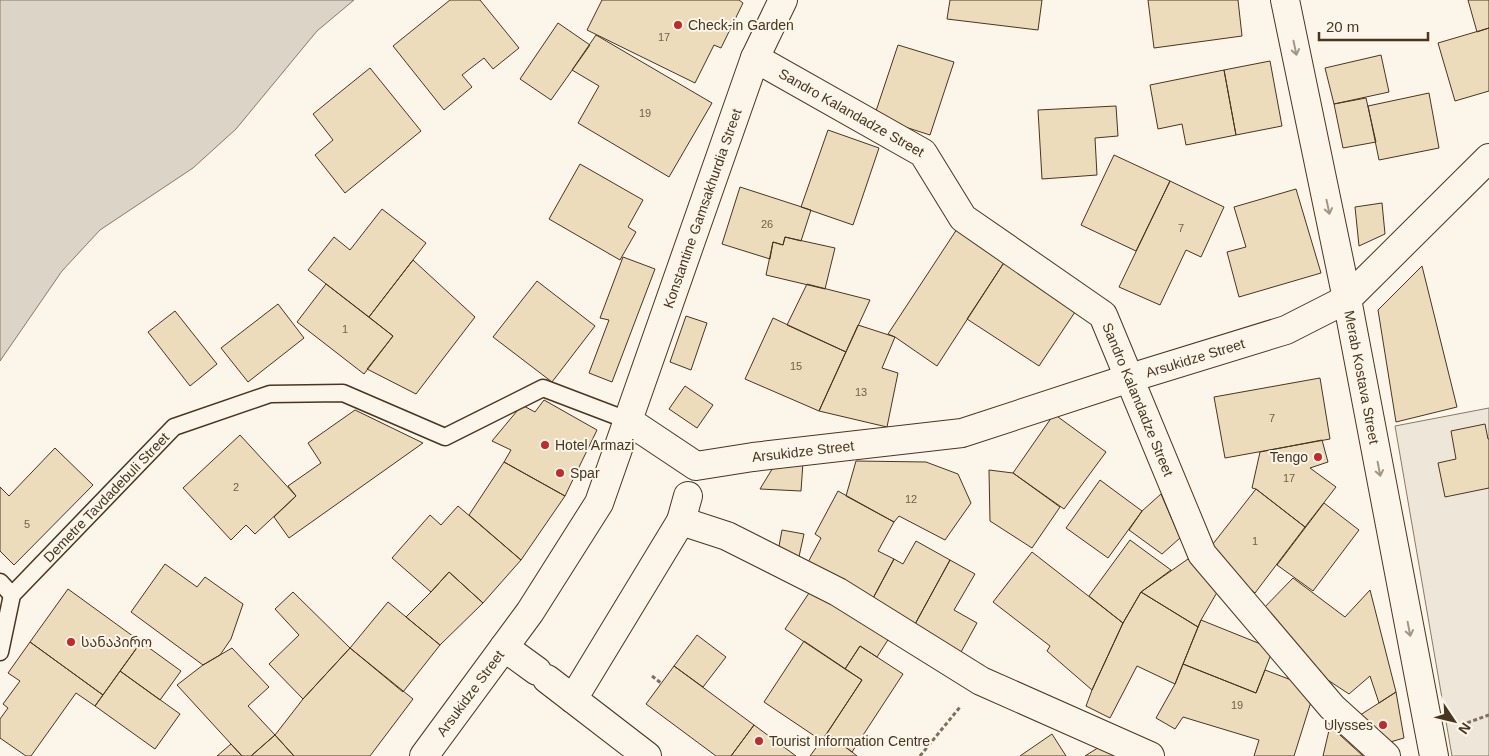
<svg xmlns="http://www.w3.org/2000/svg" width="1489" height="756" font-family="Helvetica,'Noto Sans Georgian',sans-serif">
  <rect width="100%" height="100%" fill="#fbf6e9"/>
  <path fill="#ede6d9" stroke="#887966" d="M 1489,408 L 1489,756 L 1452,756 L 1395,426 Z"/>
  <path fill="#dcd4c6" stroke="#887966" d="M 0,0 L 354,0 L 317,31 L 236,129 L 193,168 L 100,230 L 62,271 L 0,361 Z"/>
  <path fill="#ecdcbc" stroke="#4a3520" d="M 450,0 L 480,0 L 519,48 L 493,69 L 484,58 L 462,75 L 472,87 L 444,110 L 393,46 Z
    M 602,0 L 739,0 L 743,3 L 721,48 L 714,45 L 695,83 L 587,30 Z
    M 950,0 L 1042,0 L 1038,30 L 947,19 Z
    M 1148,0 L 1238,0 L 1242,36 L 1154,48 Z
    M 1468,0 L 1489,0 L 1489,28 L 1477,32 Z
    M 558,23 L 590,45 L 551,100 L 520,79 Z
    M 1489,28 L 1489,91 L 1455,101 L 1438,43 Z
    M 596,35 L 712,103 L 669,177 L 578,123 L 599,86 L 572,70 Z
    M 898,45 L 954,62 L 930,135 L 874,117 Z
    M 1381,55 L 1389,92 L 1334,104 L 1325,68 Z
    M 1270,61 L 1282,126 L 1236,135 L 1224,70 Z
    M 370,68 L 421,131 L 345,193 L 315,155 L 333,140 L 313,114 Z
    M 1224,70 L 1236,135 L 1186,145 L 1182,124 L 1158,129 L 1150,85 Z
    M 1429,93 L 1439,148 L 1379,160 L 1368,106 Z
    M 1366,98 L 1376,142 L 1343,148 L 1334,104 Z
    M 1116,106 L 1118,136 L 1095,138 L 1097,175 L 1042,179 L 1038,110 Z
    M 828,130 L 879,148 L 853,225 L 801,207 Z
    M 1114,155 L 1170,181 L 1136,251 L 1081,225 Z
    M 580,164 L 643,200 L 628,227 L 636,232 L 620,260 L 549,219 Z
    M 1170,181 L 1224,207 L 1201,257 L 1186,250 L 1160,305 L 1119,287 Z
    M 740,187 L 811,210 L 801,241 L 785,237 L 783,245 L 773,242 L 770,259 L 722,244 Z
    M 1296,189 L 1321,273 L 1239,297 L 1227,252 L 1246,247 L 1234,207 Z
    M 1382,203 L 1385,234 L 1359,246 L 1355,207 Z
    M 382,209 L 426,243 L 369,317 L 308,270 L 334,237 L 350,250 Z
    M 959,226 L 1007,258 L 937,366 L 895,337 L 888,334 Z
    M 785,237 L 835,248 L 825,289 L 766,275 L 773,242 L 783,245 Z
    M 623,257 L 655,269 L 612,382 L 589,373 L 609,320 L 600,318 Z
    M 1007,258 L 1079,306 L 1039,366 L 967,319 Z
    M 413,260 L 475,317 L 416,394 L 367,369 L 393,336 L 369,317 Z
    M 1422,266 L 1457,407 L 1396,422 L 1378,310 Z
    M 537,281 L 595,326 L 552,382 L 493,337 Z
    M 326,284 L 393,336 L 364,374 L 297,322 Z
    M 807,284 L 870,300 L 846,352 L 787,325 Z
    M 278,304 L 304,338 L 248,382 L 221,348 Z
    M 175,311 L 217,364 L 190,386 L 148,332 Z
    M 686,316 L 707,323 L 691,370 L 670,362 Z
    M 773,318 L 846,352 L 819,411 L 745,379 Z
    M 858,325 L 895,337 L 882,368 L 898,373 L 887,427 L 819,411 Z
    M 1320,378 L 1330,439 L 1225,458 L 1214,397 Z
    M 685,386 L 713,405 L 697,428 L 669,409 Z
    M 544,400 L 597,430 L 565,496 L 504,462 L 511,450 L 492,441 L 522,405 L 535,412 Z
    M 355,410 L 423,443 L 289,538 L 274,517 L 296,496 L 288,486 L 321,463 L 308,443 Z
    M 1054,414 L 1106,452 L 1064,509 L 1013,473 Z
    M 1485,424 L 1488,439 L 1489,439 L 1489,488 L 1445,497 L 1438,463 L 1456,459 L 1451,431 Z
    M 240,435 L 296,496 L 255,534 L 246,525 L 231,540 L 183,488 Z
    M 1322,440 L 1328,462 L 1310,468 L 1336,487 L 1305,527 L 1256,489 L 1252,488 L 1260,452 Z
    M 55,448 L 93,485 L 14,565 L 0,551 L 0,487 L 9,496 Z
    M 856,461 L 926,462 L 958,474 L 971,503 L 945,540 L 899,516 L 894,522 L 846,496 Z
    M 504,462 L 565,496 L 521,560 L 469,515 Z
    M 803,462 L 801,491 L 760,489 L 774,466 Z
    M 989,470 L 1013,473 L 1060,507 L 1032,548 L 990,521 Z
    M 1100,480 L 1142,511 L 1108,558 L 1066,528 Z
    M 1256,489 L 1305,527 L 1255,593 L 1205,554 Z
    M 838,491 L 894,522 L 878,551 L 894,559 L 871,602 L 806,566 L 821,538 L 815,534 Z
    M 1161,494 L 1180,538 L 1162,554 L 1129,530 L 1142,511 Z
    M 1324,503 L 1359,530 L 1313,591 L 1277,565 Z
    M 458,506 L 521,560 L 483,603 L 449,572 L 431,592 L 392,558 L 430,515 L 441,525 Z
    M 782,530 L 804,534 L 798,561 L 777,557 Z
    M 1130,540 L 1171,570 L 1141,592 L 1123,623 L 1089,596 Z
    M 916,541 L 950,560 L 914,626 L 871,602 L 894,559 L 903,564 Z
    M 1032,552 L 1123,623 L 1092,690 L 1047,651 L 1050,646 L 993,602 Z
    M 1188,559 L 1223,582 L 1201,620 L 1198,627 L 1141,592 Z
    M 950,560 L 975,574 L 954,610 L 977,623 L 961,652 L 914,626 Z
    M 165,564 L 197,587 L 205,577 L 243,604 L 231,639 L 220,655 L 203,665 L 131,612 Z
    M 449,572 L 483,603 L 440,645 L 406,617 L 431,592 Z
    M 1293,578 L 1345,617 L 1370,590 L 1396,692 L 1379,703 L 1370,676 L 1349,694 L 1302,663 L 1260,612 Z
    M 815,584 L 891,635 L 877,657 L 860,646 L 845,669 L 785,629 Z
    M 68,589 L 141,642 L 103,695 L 30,642 Z
    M 293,592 L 350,648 L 303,699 L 269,664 L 299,635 L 275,609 Z
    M 1141,592 L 1198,627 L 1175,684 L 1137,666 L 1110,718 L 1086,706 L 1092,690 L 1123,623 Z
    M 388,602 L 440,645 L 403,692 L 350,648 Z
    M 1201,620 L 1273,649 L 1256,693 L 1183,664 Z
    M 697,635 L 726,657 L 703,687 L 674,666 Z
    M 804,641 L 862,680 L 822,741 L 764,702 Z
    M 30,642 L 103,695 L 95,706 L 76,693 L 31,756 L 26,756 L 0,738 L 0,719 L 8,708 L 3,704 L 20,681 L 8,673 Z
    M 141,642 L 181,671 L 160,700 L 120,671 Z
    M 860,646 L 903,674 L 852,752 L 827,733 L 862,680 L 845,669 Z
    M 232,648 L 269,687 L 248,706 L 275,735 L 251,756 L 242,756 L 177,685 L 203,665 Z
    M 350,648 L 413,699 L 370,756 L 294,756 L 275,735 L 303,699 Z
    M 1183,664 L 1256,693 L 1265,670 L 1315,689 L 1294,756 L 1254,756 L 1259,740 L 1183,717 L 1175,729 L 1156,718 L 1175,684 Z
    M 674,666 L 754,725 L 731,756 L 716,756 L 646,704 Z
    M 120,671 L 180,714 L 155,749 L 95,706 Z
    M 1396,692 L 1404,738 L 1380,745 L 1354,719 Z
    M 754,725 L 796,756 L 731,756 Z
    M 1330,726 L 1363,756 L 1323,756 Z
    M 827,733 L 852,752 L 857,756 L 810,756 Z
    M 1052,734 L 1066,756 L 1020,756 Z
    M 275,735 L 294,756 L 251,756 Z
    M 1112,739 L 1139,756 L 1085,756 Z
    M 231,744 L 242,756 L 217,756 Z"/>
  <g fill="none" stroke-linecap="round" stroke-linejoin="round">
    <g stroke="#4a3520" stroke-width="19">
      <g id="lane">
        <path d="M 0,582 L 12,595"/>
        <path id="s1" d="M 0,652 L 12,595 L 174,427 L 270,394 L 343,393 L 445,437 L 543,388 L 627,420"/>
      </g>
    </g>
    <g stroke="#4a3520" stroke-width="30">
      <g id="street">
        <path id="s2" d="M 755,58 L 923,153 L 963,218 L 1103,315 L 1202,554 L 1332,707 L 1386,756"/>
        <path id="s3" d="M 627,420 L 696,466 L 753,457 L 962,433 L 1130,378 L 1286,330 L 1347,299 L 1489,158"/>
        <path d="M 681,521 L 727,536 L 838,592 L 981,681 L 1150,756"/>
        <path d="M 504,647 L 537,671"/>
        <path d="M 547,679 L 573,699"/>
        <path id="s4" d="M 424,756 L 530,612 L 599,503 L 755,58 L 783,0"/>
        <path d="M 647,756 L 573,699 L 681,521 L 688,496"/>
      </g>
    </g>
    <g stroke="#4a3520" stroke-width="30">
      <g id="secondary">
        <path id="s5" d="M 1285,0 L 1347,299 L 1434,756"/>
      </g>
    </g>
    <path stroke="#7f6f5c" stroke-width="3" stroke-dasharray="4 2.5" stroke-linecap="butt" d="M 652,676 L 661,683
      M 1461,725 L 1489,715
      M 920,756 L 960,707"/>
    <use href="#lane" stroke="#fbf6e9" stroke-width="16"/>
    <use href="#street" stroke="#fbf6e9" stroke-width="28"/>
    <use href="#secondary" stroke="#fbf6e9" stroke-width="28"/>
  </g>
  <defs><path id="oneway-shaft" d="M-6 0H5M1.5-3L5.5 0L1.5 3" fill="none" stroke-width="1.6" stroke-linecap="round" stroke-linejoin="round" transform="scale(1.25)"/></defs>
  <g stroke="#a29684">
    <use href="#oneway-shaft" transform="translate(1295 48) rotate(78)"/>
    <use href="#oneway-shaft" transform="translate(1328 207) rotate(78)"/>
    <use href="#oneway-shaft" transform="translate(1379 469) rotate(79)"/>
    <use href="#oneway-shaft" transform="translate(1409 629) rotate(79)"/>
  </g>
  <g fill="#c62828" stroke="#fbf6e9" stroke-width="2">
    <circle cx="678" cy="25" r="5"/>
    <circle cx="545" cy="445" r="5"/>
    <circle cx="1318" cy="457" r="5"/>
    <circle cx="560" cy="473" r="5"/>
    <circle cx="71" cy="642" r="5"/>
    <circle cx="1383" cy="725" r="5"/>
    <circle cx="759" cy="741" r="5"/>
  </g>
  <g text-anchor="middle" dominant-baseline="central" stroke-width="4" stroke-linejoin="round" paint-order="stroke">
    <g font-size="11" fill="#725f47">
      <text x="664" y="37">17</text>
      <text x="645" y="113">19</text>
      <text x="767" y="224">26</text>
      <text x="1181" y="228">7</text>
      <text x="345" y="329">1</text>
      <text x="796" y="366">15</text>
      <text x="861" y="392">13</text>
      <text x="1272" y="418">7</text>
      <text x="1289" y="478">17</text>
      <text x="236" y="487">2</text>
      <text x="911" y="499">12</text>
      <text x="27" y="524">5</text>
      <text x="1255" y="541">1</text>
      <text x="1237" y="705">19</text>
    </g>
    <g font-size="14" fill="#4a3520" stroke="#fbf6e9" text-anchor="start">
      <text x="688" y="25">Check-in Garden</text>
      <text x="555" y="445">Hotel Armazi</text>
      <text x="1308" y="457" text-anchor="end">Tengo</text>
      <text x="570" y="473">Spar</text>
      <text x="81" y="642">სანაპირო</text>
      <text x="1373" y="725" text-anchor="end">Ulysses</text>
      <text x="769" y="741">Tourist Information Centre</text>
    </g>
    <g font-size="14" fill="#4a3520" stroke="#fbf6e9">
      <text stroke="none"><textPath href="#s2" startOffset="111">Sandro Kalandadze Street</textPath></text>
      <text stroke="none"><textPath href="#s4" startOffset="620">Konstantine Gamsakhurdia Street</textPath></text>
      <text stroke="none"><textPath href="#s3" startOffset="596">Arsukidze Street</textPath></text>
      <text stroke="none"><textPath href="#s5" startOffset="385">Merab Kostava Street</textPath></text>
      <text stroke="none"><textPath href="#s2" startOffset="531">Sandro Kalandadze Street</textPath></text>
      <text stroke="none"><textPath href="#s3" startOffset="191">Arsukidze Street</textPath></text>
      <text stroke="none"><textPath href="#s1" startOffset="194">Demetre Tavdadebuli Street</textPath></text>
      <text stroke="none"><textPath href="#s4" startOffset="78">Arsukidze Street</textPath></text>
    </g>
  </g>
  <g transform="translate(1454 721) rotate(125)" stroke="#fbf6e9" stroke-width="4" paint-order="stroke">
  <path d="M0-4L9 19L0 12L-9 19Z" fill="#4a3520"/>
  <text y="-8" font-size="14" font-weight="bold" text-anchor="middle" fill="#4a3520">N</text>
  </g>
  <path d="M1319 32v8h109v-8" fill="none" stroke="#4a3520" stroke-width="2.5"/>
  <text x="1326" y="32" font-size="15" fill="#4a3520" stroke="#fbf6e9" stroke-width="4" paint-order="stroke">20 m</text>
</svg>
